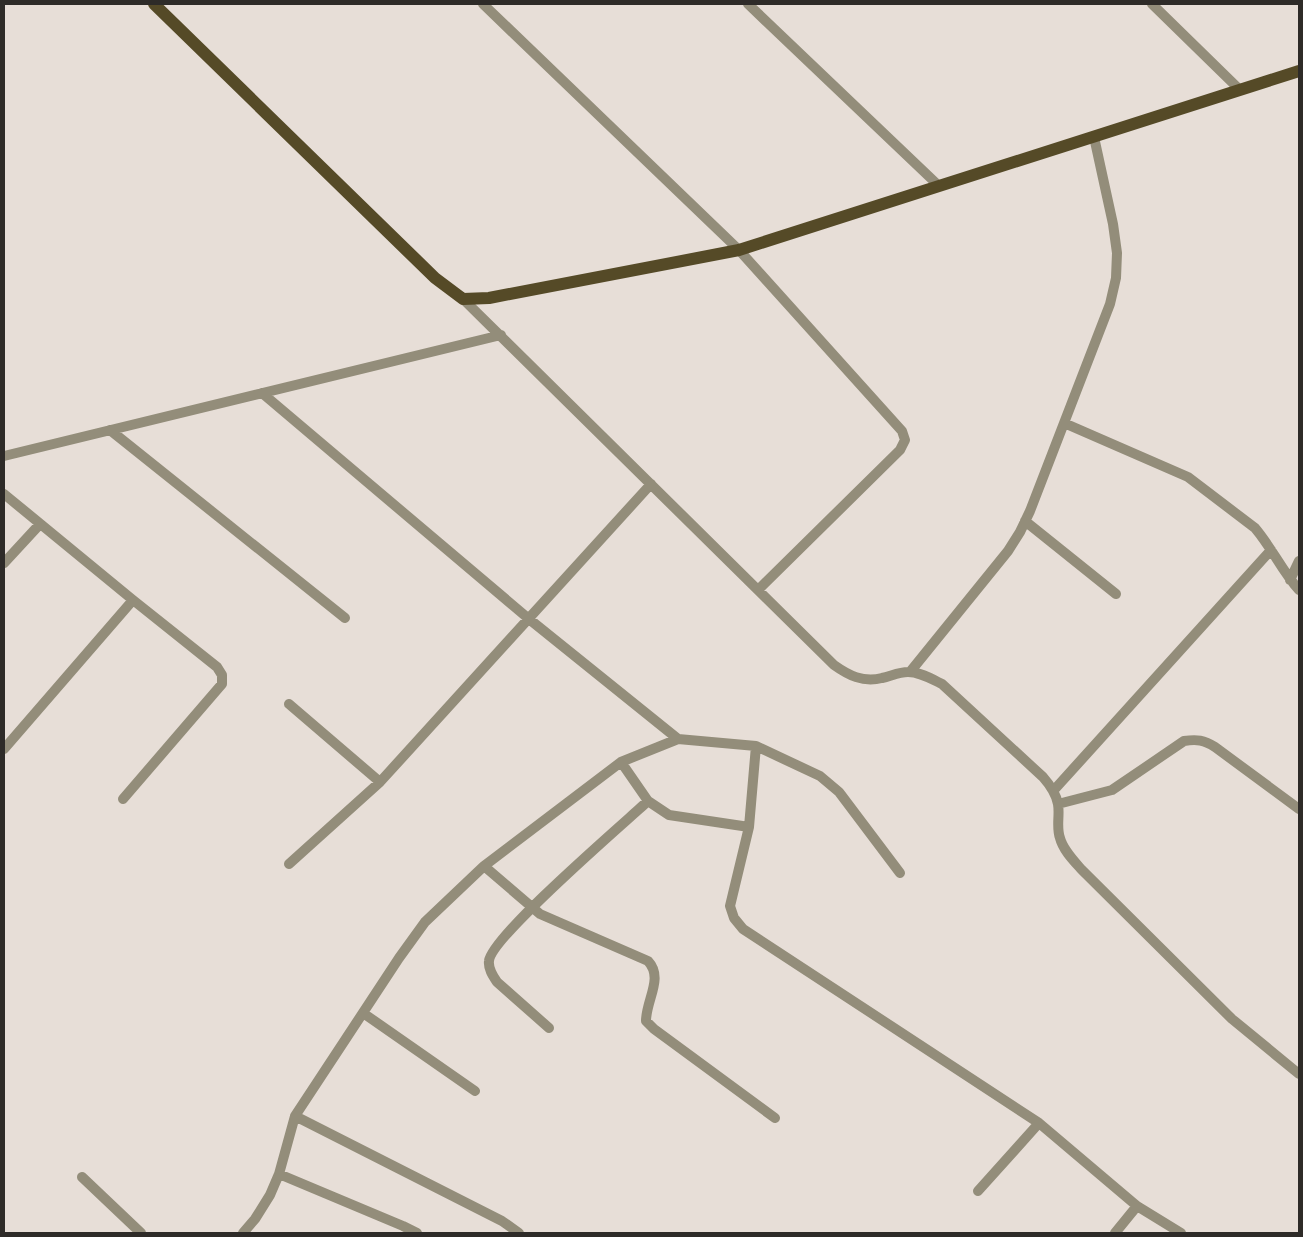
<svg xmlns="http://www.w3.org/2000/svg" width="1303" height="1237" font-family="'IBM Plex Sans',sans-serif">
  <rect width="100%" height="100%" fill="#e7ded7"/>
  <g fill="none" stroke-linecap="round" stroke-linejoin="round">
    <path stroke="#938d7a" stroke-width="10" d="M 1152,4 L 1240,90"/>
    <path stroke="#938d7a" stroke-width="10" d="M 483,4 L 739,250 L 902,431 L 905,440 L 900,450 L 758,590
      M 748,4 L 939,186
      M 463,299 L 834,665 C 848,675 863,683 882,678 C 891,676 899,672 908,672 C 920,672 932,679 942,684 L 1043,777 C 1050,785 1056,793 1058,804 C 1060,815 1056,827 1060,838 C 1063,850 1074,861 1082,870 L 1232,1019 L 1299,1074
      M 262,393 L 529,619 L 678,739
      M 1064,423 L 1188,477 L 1255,528 C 1272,548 1282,571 1299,590
      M 110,430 L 345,618
      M 4,456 L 501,335
      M 4,494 L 133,600 L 217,667 L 222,675 L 222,684 L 123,799
      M 1025,521 L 1116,594
      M 4,563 L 40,524
      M 1290,580 L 1299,561
      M 910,672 L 1008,551 L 1020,532 L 1030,511 L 1110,304 L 1116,278 L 1117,253 L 1113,224 L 1094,137
      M 289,704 L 380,782
      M 756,746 L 749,827 L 730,906 L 734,918 L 743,929 L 1039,1123 L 1137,1206 L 1181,1233
      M 4,749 L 133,600
      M 621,762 L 648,801 L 669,815 L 749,827
      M 1054,790 L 1271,550
      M 1058,804 L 1112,790 L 1184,741 C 1197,739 1204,740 1215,747 L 1299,809
      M 289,864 L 380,782 L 651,484
      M 484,866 L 540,914 L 648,961 C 664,978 646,1000 646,1021 L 654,1029 L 775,1118
      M 363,1013 L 475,1091
      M 549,1028 L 497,982 C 493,976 488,969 489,961 C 491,937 623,824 648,801
      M 295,1116 L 502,1221 L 519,1233
      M 279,1174 L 403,1226 L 417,1233
      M 82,1177 L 141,1233
      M 978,1191 L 1039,1123
      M 243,1233 L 255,1219 L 270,1195 L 279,1174 L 295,1116 L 399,958 L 425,922 L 484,866 L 621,762 L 678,739 L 756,746 L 820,776 L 839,792 L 900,873
      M 1115,1233 L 1137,1206"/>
    <path stroke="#554a27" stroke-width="12" d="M 154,4 L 435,278 L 463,299 L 489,298 L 739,250 L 1299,71"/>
  </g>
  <rect width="1303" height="1237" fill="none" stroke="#2e2b28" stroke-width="10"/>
</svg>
